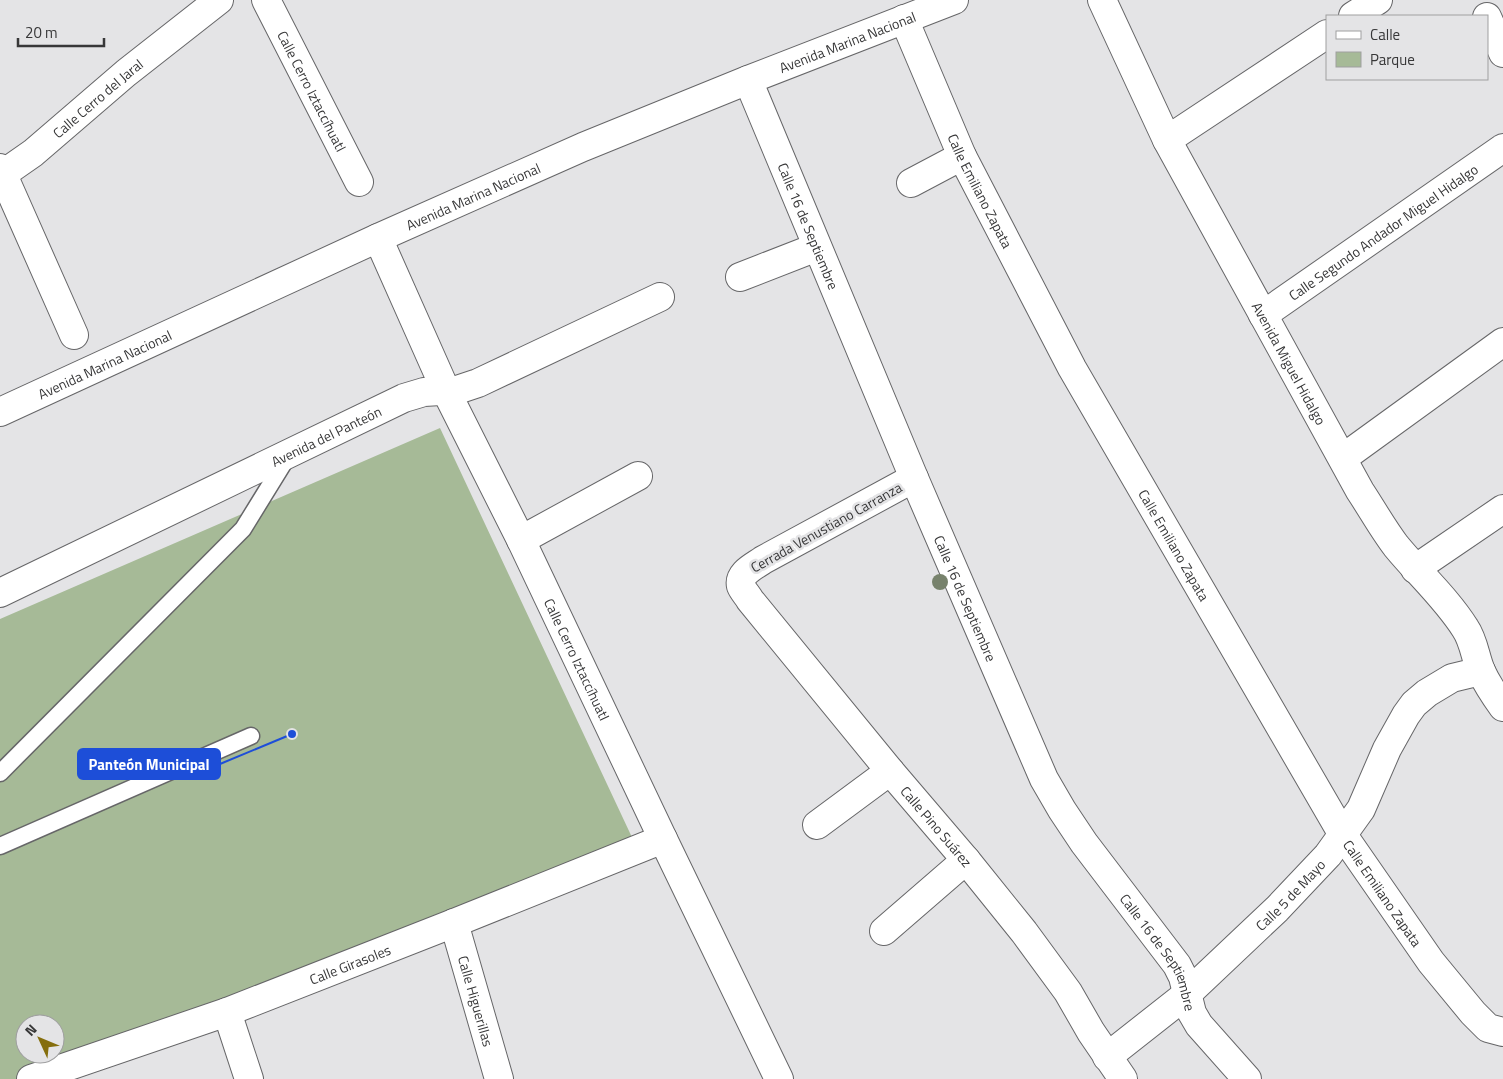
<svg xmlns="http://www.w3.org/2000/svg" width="1503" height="1079" font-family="'Titillium Web',sans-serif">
  <rect width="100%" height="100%" fill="#e4e4e6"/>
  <path fill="#a6ba97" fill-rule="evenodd" d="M 440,428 L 637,848 L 17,1079 L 0,1079 L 0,619 ZM 25,1024 L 55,1024 L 55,1054 L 25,1054 Z"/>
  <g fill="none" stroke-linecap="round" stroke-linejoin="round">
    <g stroke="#666668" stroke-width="19">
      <path id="lane" d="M 0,773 L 243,529 L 288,456
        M 0,846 L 251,736"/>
    </g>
    <g stroke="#666668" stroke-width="30">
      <g id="street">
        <path id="s1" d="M 266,0 L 359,182"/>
        <path id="s2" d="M 1102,0 L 1167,140 L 1360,491 C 1372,509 1383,529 1396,546 C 1419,574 1446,598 1465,628 C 1474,641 1475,657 1481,671 C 1487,684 1495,696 1503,707"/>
        <path d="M 1353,16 L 1378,0"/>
        <path d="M 1487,17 L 1503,53"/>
        <path id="s3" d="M 904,19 L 962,156 L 1072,368 L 1343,835 L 1431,962 L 1473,1013 L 1488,1028 L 1503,1032"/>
        <path id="s4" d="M 748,80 L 914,478 L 1044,779 L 1062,810 L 1084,843 L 1177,965 L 1183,977 L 1192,1013 L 1199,1025 L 1247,1079"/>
        <path d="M 1167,140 L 1327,34"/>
        <path d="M 0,168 L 74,335"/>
        <path id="s5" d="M 0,176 L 33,153 L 126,73 L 219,0"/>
        <path d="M 911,183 L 962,156"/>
        <path id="s6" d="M 378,238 L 446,391 L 521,540 L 663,839 L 779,1079"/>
        <path d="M 740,277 L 817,247"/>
        <path id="s7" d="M 1263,315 L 1503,148"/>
        <path d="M 1343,458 L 1503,342"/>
        <path id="s8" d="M 914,478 L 763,560 C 755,566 738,573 741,586 C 743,591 748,596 750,600 L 890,771 L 966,860 L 1024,932 L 1068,992 L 1091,1032 L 1123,1079"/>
        <path d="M 521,540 L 638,476"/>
        <path d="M 1415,569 L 1503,509"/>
        <path id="s9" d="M 0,593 L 404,398 L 424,392 L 457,390 L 478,383 L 660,297"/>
        <path d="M 817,825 L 890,771"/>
        <path id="s10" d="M 454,923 L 499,1079"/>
        <path d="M 884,931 L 966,860"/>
        <path d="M 227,1012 L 249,1079"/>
        <path id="s11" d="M 1107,1057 L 1187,994 L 1277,909 L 1328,855 L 1361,809 L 1387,749 L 1406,715 L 1414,704 L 1427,693 L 1452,678 L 1481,671"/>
        <path id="s12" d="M 31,1079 L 227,1012 L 454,923 L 663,839"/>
      </g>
    </g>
    <g stroke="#666668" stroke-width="30">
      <g id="secondary">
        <path id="s13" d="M 0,412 L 378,238 L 583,147 L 748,80 L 954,0"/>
      </g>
    </g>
    <use href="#lane" stroke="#fff" stroke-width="16"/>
    <use href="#street" stroke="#fff" stroke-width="28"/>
    <use href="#secondary" stroke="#fff" stroke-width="28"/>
  </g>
  <circle fill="#77826c" cx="940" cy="582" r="8"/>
  <g text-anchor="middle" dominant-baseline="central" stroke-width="5" stroke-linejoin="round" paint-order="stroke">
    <g font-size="14" fill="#373738" stroke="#e4e4e6">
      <text stroke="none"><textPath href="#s13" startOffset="925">Avenida Marina Nacional</textPath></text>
      <text stroke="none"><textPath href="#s1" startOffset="102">Calle Cerro Iztaccíhuatl</textPath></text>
      <text stroke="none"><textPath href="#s5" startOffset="125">Calle Cerro del Jaral</textPath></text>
      <text stroke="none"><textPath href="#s3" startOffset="188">Calle Emiliano Zapata</textPath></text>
      <text stroke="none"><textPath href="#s13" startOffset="520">Avenida Marina Nacional</textPath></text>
      <text stroke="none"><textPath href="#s4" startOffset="158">Calle 16 de Septiembre</textPath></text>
      <text stroke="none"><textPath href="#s7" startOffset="146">Calle Segundo Andador Miguel Hidalgo</textPath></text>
      <text stroke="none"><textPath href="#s2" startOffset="409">Avenida Miguel Hidalgo</textPath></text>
      <text stroke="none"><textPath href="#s13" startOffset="115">Avenida Marina Nacional</textPath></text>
      <text stroke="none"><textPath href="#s9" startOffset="362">Avenida del Panteón</textPath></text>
      <text transform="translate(826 527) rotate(-29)">Cerrada Venustiano Carranza</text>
      <text stroke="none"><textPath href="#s3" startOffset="592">Calle Emiliano Zapata</textPath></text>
      <text stroke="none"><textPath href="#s4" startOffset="562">Calle 16 de Septiembre</textPath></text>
      <text stroke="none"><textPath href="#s6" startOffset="466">Calle Cerro Iztaccíhuatl</textPath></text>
      <text stroke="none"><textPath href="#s8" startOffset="518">Calle Pino Suárez</textPath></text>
      <text stroke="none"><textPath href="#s3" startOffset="998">Calle Emiliano Zapata</textPath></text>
      <text stroke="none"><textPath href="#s11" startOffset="245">Calle 5 de Mayo</textPath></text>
      <text stroke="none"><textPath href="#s4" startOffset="968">Calle 16 de Septiembre</textPath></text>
      <text stroke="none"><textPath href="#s12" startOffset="339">Calle Girasoles</textPath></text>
      <text stroke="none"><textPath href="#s10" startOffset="81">Calle Higuerillas</textPath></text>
    </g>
  </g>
  <path fill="none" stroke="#1d4ed8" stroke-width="2" d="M292 734L220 764"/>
  <circle fill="#1d4ed8" stroke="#e4e4e6" stroke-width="2" cx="292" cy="734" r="5"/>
  <rect fill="#1d4ed8" stroke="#1d4ed8" stroke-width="2" x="78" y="749" width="142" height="30" rx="5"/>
  <g font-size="15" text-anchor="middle" font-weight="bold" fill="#fff">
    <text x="149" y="770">Panteón Municipal</text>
  </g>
  <rect x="1326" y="15" width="162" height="65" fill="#e4e4e6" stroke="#9f9fa0"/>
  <rect x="1336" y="31" width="25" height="8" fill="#ffffff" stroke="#9f9fa0"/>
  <text x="1370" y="40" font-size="15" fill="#373738">Calle</text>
  <rect x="1336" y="52" width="25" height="15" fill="#a6ba97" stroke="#9f9fa0"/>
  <text x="1370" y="65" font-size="15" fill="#373738">Parque</text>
  <g transform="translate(40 1039) rotate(314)"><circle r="24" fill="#e4e4e6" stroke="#9f9fa0"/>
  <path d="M0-4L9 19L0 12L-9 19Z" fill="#856e0d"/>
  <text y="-8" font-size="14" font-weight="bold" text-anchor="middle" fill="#373738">N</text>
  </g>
  <path d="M18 38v8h86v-8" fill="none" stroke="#373738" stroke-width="2.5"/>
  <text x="25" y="38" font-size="15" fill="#373738" stroke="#e4e4e6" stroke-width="4" paint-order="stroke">20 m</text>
</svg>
